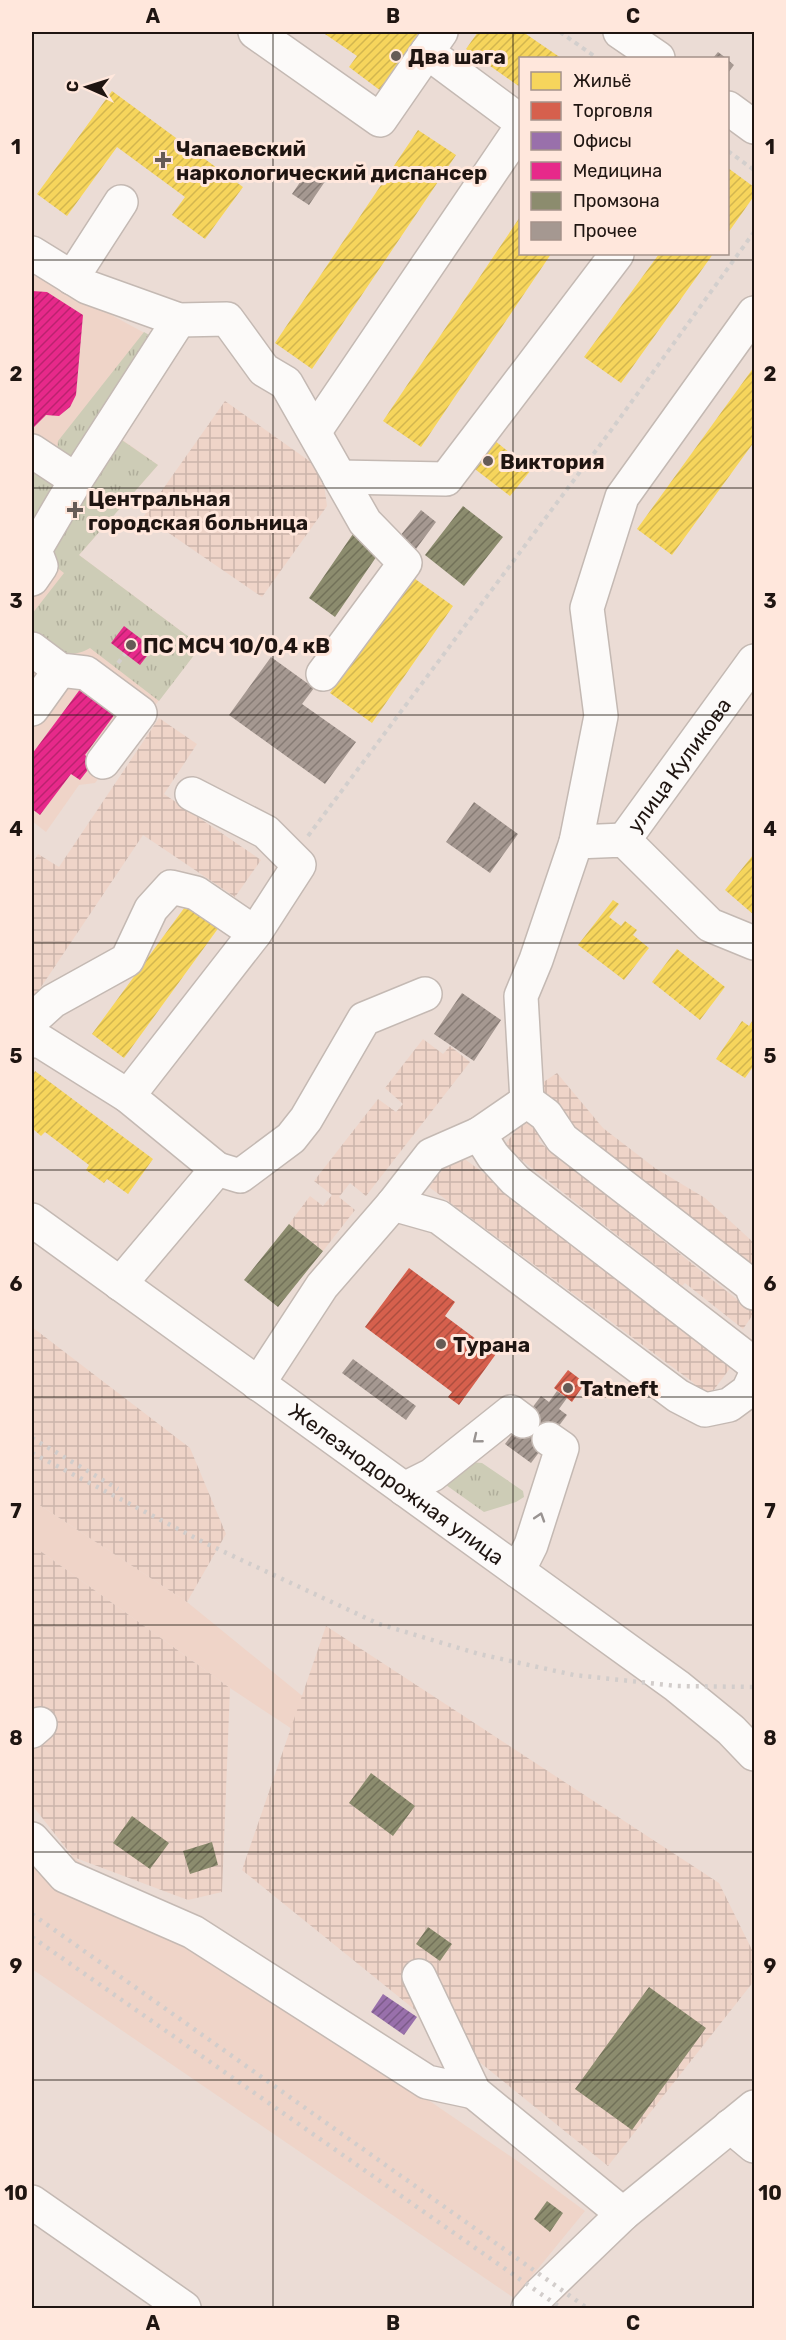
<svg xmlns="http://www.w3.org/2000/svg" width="786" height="2340" font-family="Rubik,sans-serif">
  <defs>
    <pattern id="industrial-grid" width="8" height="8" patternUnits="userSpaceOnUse" patternTransform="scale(1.5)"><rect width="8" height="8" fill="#efd4c8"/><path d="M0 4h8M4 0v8" fill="none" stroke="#ccb5ab"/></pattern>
    <pattern id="grass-tufts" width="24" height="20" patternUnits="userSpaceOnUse" patternTransform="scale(1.5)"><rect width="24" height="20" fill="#cdccb6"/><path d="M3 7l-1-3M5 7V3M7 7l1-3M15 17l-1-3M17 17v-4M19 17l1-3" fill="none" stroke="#b0ae9b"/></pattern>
    <pattern id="homes-hatch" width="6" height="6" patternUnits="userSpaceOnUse" patternTransform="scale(1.5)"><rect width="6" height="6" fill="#f6d55c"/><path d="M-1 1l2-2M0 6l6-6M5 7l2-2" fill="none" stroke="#d2b64f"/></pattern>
    <pattern id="shops-hatch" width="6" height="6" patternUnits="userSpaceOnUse" patternTransform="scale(1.5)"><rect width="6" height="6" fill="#d6604d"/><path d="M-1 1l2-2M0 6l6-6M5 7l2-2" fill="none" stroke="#ad4e3f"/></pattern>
    <pattern id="offices-hatch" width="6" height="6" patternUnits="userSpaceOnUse" patternTransform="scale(1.5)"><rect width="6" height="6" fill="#9970ab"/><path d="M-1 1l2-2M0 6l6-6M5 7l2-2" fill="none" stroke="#7c5b8a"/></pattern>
    <pattern id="health-hatch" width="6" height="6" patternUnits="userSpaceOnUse" patternTransform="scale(1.5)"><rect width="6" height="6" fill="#e7298a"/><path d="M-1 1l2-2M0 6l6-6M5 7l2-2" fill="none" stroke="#bb226f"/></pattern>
    <pattern id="industry-hatch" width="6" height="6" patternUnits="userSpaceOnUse" patternTransform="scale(1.5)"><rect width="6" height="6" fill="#8c8c6e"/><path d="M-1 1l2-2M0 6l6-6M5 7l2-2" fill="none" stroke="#727159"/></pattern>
    <pattern id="building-hatch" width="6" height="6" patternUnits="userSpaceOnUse" patternTransform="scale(1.5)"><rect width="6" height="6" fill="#a59891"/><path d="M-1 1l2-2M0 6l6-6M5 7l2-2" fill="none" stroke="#867b75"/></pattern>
  </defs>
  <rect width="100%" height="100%" fill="#ebdcd5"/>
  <path fill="#efd4c8" d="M 32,272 L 176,350 L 117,436 L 158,465 L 79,555 L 201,646 L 95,783 L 79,785 L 46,832 L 32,821 Z
    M 32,1500 L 187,1602 L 311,1703 L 295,1731 L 230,1688 L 32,1545 Z
    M 32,1829 L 516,2160 L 585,2211 L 514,2298 L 32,1969 Z"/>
  <path fill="url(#industrial-grid)" d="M 225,401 L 322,470 L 327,506 L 262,597 L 144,516 Z
    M 159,718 L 197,744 L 164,794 L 261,860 L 235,897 L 143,835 L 35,996 L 32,993 L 32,864 L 38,854 L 59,867 Z
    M 423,1039 L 443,1054 L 450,1046 L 470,1062 L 366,1196 L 350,1183 L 339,1197 L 355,1210 L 323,1251 L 289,1224 L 310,1196 L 323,1206 L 332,1195 L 314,1181 L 378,1099 L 396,1112 L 403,1104 L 385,1088 Z
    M 557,1073 L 603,1128 L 655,1168 L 705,1198 L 754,1243 L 754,1274 L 567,1125 L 536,1087 Z
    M 529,1113 L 548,1128 L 538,1141 L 754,1313 L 743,1329 L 685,1283 L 682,1286 L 504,1146 Z
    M 455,1152 L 737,1359 L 707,1399 L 691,1387 L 694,1383 L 429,1187 Z
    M 32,1327 L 190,1448 L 226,1534 L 187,1602 L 32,1500 Z
    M 32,1545 L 230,1688 L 222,1892 L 188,1900 L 73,1857 L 32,1805 Z
    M 326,1626 L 719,1883 L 754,1954 L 754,1981 L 608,2166 L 242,1870 Z"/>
  <path fill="url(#grass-tufts)" d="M 144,332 L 156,339 L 73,464 L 57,455 L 58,441 Z
    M 116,436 L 158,465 L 79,555 L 201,646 L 159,701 L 90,648 C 65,662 54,648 33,634 L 32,614 L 64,573 L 55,566 L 50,550 Z
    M 40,469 L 61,479 L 32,538 L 33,474 Z
    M 470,1462 L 482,1463 L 523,1491 L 524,1497 L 516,1502 L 484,1512 L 446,1485 Z"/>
  <path fill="url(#homes-hatch)" d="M 322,32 L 424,32 L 381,91 L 349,67 L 357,56 Z
    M 478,32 L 523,32 L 561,58 L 520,58 L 520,87 L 466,49 Z
    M 112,91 L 243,187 L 205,239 L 172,215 L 185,197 L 117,147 L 67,216 L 37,194 Z
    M 418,130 L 456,155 L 312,369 L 275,343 Z
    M 728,168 L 754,187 L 754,196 L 728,233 Z
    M 520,217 L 520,254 L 551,254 L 421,447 L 383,421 Z
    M 659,254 L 713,254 L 621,383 L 584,357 Z
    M 754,367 L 754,442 L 672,555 L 637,529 Z
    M 489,436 L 531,470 L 510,496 L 467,463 Z
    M 411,576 L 453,606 L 372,723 L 330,693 Z
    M 753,855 L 754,856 L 754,915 L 725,890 Z
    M 190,900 L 222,923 L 124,1058 L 92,1034 Z
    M 613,900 L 619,904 L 609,917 L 621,926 L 625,921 L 637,930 L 633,935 L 649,948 L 624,980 L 578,945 Z
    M 677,949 L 725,987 L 700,1020 L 652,982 Z
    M 754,1018 L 754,1070 L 752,1068 L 745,1078 L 716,1059 L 742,1021 L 749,1026 Z
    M 35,1071 L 153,1159 L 128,1194 L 107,1179 L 104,1183 L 86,1170 L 89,1165 L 45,1132 L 41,1136 L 32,1128 L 32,1077 Z"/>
  <path fill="url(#shops-hatch)" d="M 409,1268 L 455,1302 L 445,1316 L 496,1354 L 459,1405 L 448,1397 L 452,1392 L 365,1327 Z
    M 568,1370 L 585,1383 L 572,1402 L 554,1388 Z"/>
  <path fill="url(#offices-hatch)" d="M 383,1994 L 417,2017 L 404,2035 L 371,2012 Z"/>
  <path fill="url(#health-hatch)" d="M 32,291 L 47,292 L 83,315 L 76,395 L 70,407 L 59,416 L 46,415 L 34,427 L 32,425 Z
    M 124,626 L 153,648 L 140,665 L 111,643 Z
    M 81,688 L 115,714 L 85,755 L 94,762 L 80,780 L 71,774 L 40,815 L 32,809 L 32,754 Z"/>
  <path fill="url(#industry-hatch)" d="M 463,506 L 503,537 L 464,586 L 425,555 Z
    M 355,531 L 381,550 L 335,617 L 309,598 Z
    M 289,1224 L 323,1251 L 278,1307 L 244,1280 Z
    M 371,1773 L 415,1806 L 393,1836 L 349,1803 Z
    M 132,1816 L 169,1843 L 150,1869 L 113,1843 Z
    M 212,1842 L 218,1865 L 190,1874 L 183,1851 Z
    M 428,1927 L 452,1944 L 440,1961 L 416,1944 Z
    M 649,1987 L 706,2028 L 632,2130 L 575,2089 Z
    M 547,2201 L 563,2213 L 550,2232 L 534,2219 Z"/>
  <path fill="url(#building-hatch)" d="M 718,52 L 726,58 L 713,58 Z
    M 728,60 L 734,65 L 728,73 Z
    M 309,169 L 326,180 L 309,205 L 292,194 Z
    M 421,510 L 436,522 L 416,549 L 400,536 Z
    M 271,657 L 314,688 L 302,704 L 356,742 L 325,784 L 229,715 Z
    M 474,802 L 518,834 L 490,873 L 446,842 Z
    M 462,993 L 501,1020 L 474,1061 L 434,1034 Z
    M 353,1359 L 416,1406 L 406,1420 L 342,1373 Z
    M 557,1391 L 567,1398 L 559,1409 L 567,1415 L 531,1463 L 505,1444 L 541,1396 L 549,1402 Z"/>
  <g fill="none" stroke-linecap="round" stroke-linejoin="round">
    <g stroke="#c4b9b3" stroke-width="36">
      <g id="minor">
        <path d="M 255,32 L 380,120 L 427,52"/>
        <path d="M 441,32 L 427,52 L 520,121"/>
        <path d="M 620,32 L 658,58"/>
        <path d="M 728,108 L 754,127"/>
        <path d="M 32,253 L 87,287 L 179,320 L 227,319 L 264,370 L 286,383 L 365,522 L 405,563 L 323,674"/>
        <path d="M 72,278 L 121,202"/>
        <path d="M 315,431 L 520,129"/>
        <path d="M 32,451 L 76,480"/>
        <path d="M 339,477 L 446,479 L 617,254"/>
        <path d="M 32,579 L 41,566 L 35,550 L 76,480 L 179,320"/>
        <path d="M 32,649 L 60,670 L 86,673 L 140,713 L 103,762"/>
        <path d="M 32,709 L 60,670"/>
        <path id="s1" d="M 624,840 L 754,661"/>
        <path d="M 576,842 L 624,840 L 710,925 L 754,943"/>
        <path d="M 32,1020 L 53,1001 L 127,960 L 151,909 L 171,887 L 196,893 L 255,933"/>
        <path d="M 32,1040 L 42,1042 L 128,1096 L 217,1169 L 120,1284"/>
        <path d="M 128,1096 L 255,933 L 299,865 L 266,832 L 192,794"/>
        <path d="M 527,1101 L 546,1115 L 562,1139 L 751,1285 L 754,1293"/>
        <path d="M 479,1134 L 493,1156 L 515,1180 L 754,1364"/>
        <path d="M 217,1169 L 240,1176 L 291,1138 L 306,1119 L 364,1019 L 425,994"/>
        <path d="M 393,1204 L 439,1217 L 678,1396 L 705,1410 L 729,1405 L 748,1391 L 754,1378"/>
        <path d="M 258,1384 L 322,1286 L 393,1204 L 431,1155 L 479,1134 L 527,1101 L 521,996 L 536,960 L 576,842 L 601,716 L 587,608 L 622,497 L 754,313"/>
        <path d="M 404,1489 L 432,1475 L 511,1412 L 523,1421"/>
        <path d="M 518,1571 L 531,1545 L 562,1448 L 549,1439"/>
        <path d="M 32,1731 L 40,1724"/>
        <path d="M 32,1839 L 65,1876 L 193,1932 L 427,2082 L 474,2092"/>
        <path d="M 419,1976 L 474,2092 L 623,2214"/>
        <path d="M 730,2126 L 754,2146"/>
        <path d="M 32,2202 L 184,2308"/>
        <path d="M 528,2308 L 540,2294 L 623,2214 L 754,2107"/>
      </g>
    </g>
    <g stroke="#c4b9b3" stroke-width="36">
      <g id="major">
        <path id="s2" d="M 32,1220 L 677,1686 L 731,1730 L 754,1754"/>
      </g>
    </g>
    <path stroke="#d3cfcd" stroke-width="4" stroke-dasharray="4.5 4.5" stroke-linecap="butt" d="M 560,32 L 597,58
      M 728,151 L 754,170
      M 118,663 L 125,654
      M 308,836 L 612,429 L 754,232"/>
    <use href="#minor" stroke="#fcfaf9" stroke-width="33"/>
    <use href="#major" stroke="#fcfaf9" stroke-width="33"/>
    <path stroke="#d2cdcb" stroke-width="4.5" stroke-dasharray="3 6" stroke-linecap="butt" d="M 32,1438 L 118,1489
      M 32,1453 L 205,1543 L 379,1624 L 479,1654 L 574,1675 L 677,1686 L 754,1687
      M 32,1914 L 587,2308
      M 32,1937 L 561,2308"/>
  </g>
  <defs><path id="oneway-chevron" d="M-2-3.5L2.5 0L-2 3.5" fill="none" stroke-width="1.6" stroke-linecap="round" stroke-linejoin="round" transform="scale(1.5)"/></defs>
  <g stroke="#999391">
    <use href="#oneway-chevron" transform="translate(477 1439) rotate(141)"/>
    <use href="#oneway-chevron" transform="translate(540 1517) rotate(-72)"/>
  </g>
  <path fill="none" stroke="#1f1511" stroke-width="1.5" stroke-opacity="0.55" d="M 273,32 L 273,2308M 513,32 L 513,2308M 32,260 L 754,260M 32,488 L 754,488M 32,715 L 754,715M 32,943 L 754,943M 32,1170 L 754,1170M 32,1397 L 754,1397M 32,1625 L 754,1625M 32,1852 L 754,1852M 32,2080 L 754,2080"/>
  <g fill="#665b56" stroke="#ffe7dc" stroke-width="2">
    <circle cx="396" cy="56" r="6"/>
    <path d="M160 151h6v6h6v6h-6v6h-6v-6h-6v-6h6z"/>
    <circle cx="488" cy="461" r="6"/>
    <path d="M72 501h6v6h6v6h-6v6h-6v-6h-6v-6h6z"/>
    <circle cx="131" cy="645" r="6"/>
    <circle cx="441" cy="1344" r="6"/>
    <circle cx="568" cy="1388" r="6"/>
  </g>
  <g text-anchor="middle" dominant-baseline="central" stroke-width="6" stroke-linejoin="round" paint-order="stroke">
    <g font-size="21" font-weight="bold" fill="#1f1511" stroke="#ffe7dc" text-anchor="start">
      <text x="408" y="56">Два шага</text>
      <text x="176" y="148">Чапаевский<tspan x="176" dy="24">наркологический диспансер</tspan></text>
      <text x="500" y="461">Виктория</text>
      <text x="88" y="498">Центральная<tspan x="88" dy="24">городская больница</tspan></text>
      <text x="143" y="645">ПС МСЧ 10/0,4 кВ</text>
      <text x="453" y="1344">Турана</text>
      <text x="580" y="1388">Tatneft</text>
    </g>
    <g font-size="21" fill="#1f1511" stroke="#ffe7dc">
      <text stroke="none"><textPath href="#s1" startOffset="93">улица Куликова</textPath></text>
      <text stroke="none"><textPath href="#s2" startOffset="450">Железнодорожная улица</textPath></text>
    </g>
  </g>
  <rect width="786" height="2340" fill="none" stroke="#ffe7dc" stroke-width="66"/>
  <rect x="519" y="57" width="210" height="198" fill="#ffe7dc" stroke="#a5938b" stroke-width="1.5"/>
  <rect x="531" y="72" width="30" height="18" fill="#f6d55c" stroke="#a5938b" stroke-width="1.5"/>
  <text x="573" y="87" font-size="18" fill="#1f1511">Жильё</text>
  <rect x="531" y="102" width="30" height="18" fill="#d6604d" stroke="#a5938b" stroke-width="1.5"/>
  <text x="573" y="117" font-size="18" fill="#1f1511">Торговля</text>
  <rect x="531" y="132" width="30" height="18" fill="#9970ab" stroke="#a5938b" stroke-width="1.5"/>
  <text x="573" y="147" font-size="18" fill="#1f1511">Офисы</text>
  <rect x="531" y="162" width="30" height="18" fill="#e7298a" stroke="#a5938b" stroke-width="1.5"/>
  <text x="573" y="177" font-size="18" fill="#1f1511">Медицина</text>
  <rect x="531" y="192" width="30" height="18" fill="#8c8c6e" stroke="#a5938b" stroke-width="1.5"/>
  <text x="573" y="207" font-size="18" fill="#1f1511">Промзона</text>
  <rect x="531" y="222" width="30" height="18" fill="#a59891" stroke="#a5938b" stroke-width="1.5"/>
  <text x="573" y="237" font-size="18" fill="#1f1511">Прочее</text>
  <g transform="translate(87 87) rotate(273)" stroke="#ffe7dc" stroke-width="4.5" paint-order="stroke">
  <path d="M0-4.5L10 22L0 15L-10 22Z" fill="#1f1511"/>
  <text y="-9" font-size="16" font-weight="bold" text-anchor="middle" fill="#1f1511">С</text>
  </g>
  <rect x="33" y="33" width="720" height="2274" fill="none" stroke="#1f1511" stroke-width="2"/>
  <g font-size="20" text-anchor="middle" font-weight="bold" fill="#1f1511">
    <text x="153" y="23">A</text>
    <text x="393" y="23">B</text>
    <text x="633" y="23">C</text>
    <text x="16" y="154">1</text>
    <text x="770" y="154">1</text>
    <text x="16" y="381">2</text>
    <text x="770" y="381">2</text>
    <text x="16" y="608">3</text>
    <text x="770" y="608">3</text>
    <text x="16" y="836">4</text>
    <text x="770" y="836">4</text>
    <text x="16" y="1063">5</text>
    <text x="770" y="1063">5</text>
    <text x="16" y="1291">6</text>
    <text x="770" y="1291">6</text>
    <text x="16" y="1518">7</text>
    <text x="770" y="1518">7</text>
    <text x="16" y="1745">8</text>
    <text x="770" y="1745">8</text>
    <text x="16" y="1973">9</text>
    <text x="770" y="1973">9</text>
    <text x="16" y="2200">10</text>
    <text x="770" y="2200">10</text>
    <text x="153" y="2330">A</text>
    <text x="393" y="2330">B</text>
    <text x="633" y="2330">C</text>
  </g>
</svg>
